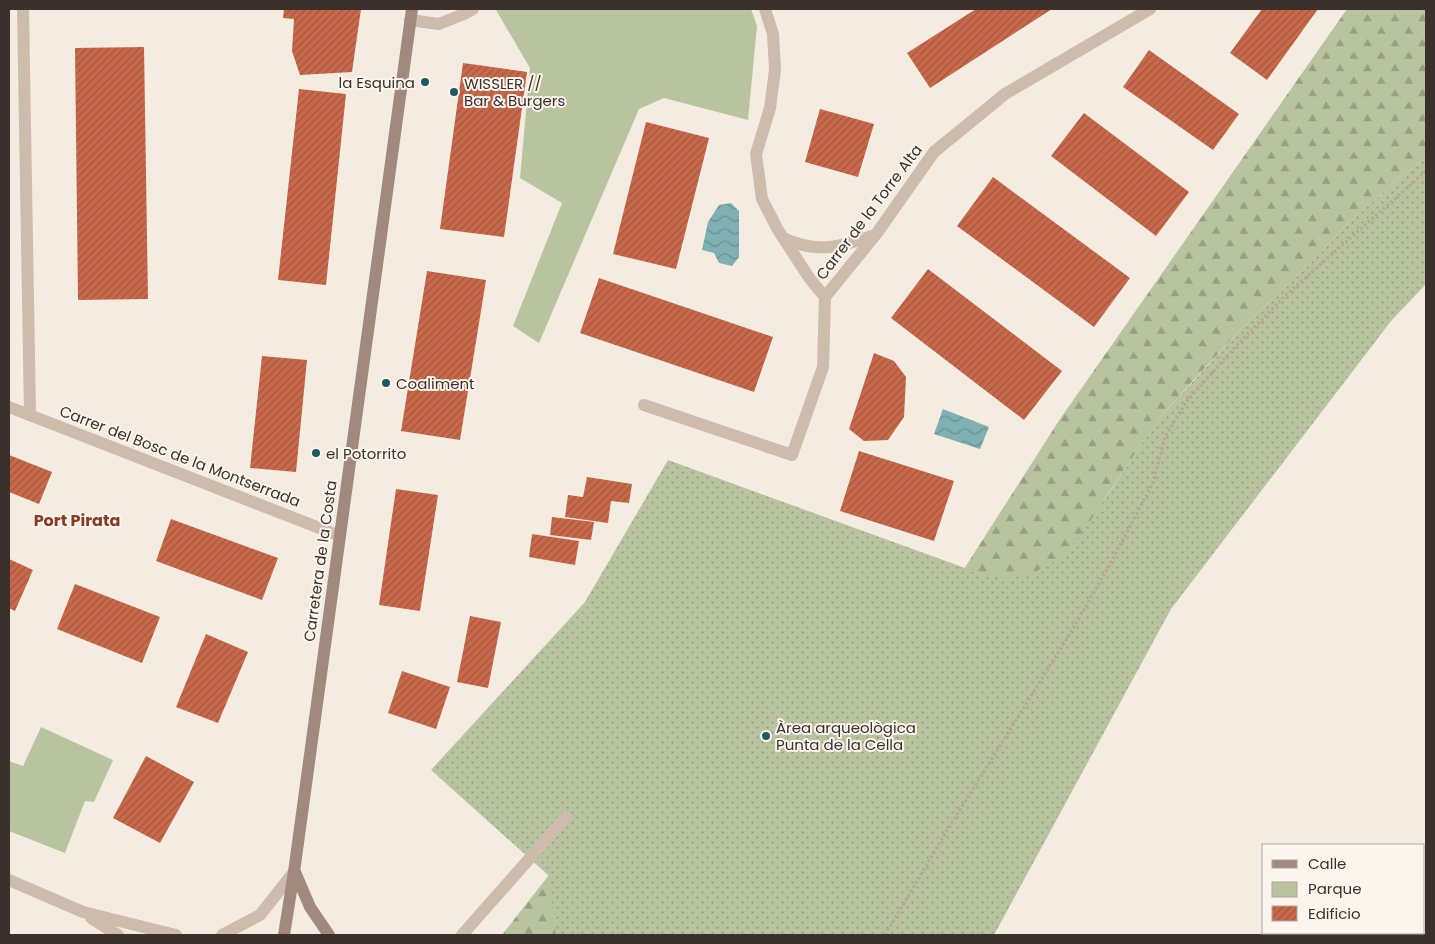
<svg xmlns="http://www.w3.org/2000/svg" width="1435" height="944" font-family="Poppins,sans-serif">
  <defs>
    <pattern id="grass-dots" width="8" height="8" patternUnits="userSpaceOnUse" patternTransform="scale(1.25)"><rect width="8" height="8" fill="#b8c4a0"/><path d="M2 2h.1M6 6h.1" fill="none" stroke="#97a083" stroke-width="1.8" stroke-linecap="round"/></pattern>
    <pattern id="forest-firs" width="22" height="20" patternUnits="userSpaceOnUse" patternTransform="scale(1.25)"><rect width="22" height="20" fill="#b8c4a0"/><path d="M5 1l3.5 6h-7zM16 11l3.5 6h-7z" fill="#97a083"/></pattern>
    <pattern id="water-waves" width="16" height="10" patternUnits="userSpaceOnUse" patternTransform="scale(1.25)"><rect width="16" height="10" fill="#7fb0b2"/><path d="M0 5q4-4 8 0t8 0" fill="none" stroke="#699091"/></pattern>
    <pattern id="building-hatch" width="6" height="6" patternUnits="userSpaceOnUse" patternTransform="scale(1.25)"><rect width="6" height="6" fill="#c8694b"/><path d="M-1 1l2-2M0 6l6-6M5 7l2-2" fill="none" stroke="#a4573f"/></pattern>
  </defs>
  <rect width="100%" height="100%" fill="#f4ebe1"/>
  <path fill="url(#grass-dots)" d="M 1426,158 L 1426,284 L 1391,321 L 1171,609 L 994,935 L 556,935 L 548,875 L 431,770 L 585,602 L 668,460 L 998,580 L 1105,499 L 1144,440 L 1165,412 L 1244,326 L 1321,252 L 1345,226 L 1398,179 Z"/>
  <path fill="url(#forest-firs)" d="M 1347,9 L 1426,9 L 1426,158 L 1398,179 L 1345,226 L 1321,252 L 1244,326 L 1189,385 L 1165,412 L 1144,440 L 1084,530 L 1061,558 L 1031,574 L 998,580 L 964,569 L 1060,419 Z
    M 549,875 L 556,935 L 502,935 Z"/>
  <path fill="#b8c4a0" d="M 498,9 L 751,9 L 757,26 L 748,120 L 664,98 L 639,109 L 539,343 L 513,326 L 562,203 L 520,178 L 530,68 L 496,10 Z
    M 41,727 L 113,760 L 94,802 L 85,801 L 65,853 L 9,831 L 9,761 L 23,766 Z"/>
  <path fill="url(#water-waves)" d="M 731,203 L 739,211 L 739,257 L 732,266 L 719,263 L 714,253 L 702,250 L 708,222 L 719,205 Z
    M 943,409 L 989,427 L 980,449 L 934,434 Z"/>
  <path fill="url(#building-hatch)" d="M 284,9 L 361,9 L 352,72 L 300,75 L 292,51 L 294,19 L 283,18 Z
    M 976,9 L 1052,9 L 930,88 L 907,53 Z
    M 1262,9 L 1318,9 L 1267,80 L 1230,53 Z
    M 144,47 L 148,299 L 78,300 L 75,48 Z
    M 1149,50 L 1239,114 L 1213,150 L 1123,87 Z
    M 463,63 L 527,72 L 504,237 L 440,229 Z
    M 299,89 L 346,94 L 326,285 L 278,280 Z
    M 820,109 L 874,124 L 858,177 L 805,162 Z
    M 1084,113 L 1189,192 L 1156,236 L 1051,156 Z
    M 646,122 L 709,138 L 676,269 L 613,254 Z
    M 993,177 L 1130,278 L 1094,327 L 957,226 Z
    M 928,269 L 1062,371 L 1024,420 L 891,318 Z
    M 427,271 L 486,280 L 460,440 L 401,431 Z
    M 599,278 L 773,337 L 754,392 L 580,333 Z
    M 874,353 L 894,361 L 906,377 L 904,417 L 888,440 L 864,441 L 849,429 Z
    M 262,356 L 307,360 L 296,472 L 250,468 Z
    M 859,451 L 954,481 L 934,541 L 840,511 Z
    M 9,455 L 52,472 L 39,504 L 9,492 Z
    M 587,477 L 632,484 L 629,503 L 611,501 L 608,523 L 565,517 L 568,495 L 583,497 Z
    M 396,489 L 438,495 L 420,611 L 379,605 Z
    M 552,517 L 594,522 L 591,540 L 550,535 Z
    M 171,519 L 278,558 L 262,600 L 156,561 Z
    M 532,534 L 579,541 L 575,565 L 529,557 Z
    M 9,559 L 33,570 L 15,611 L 9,608 Z
    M 75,584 L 160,617 L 142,663 L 57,629 Z
    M 470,616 L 501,622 L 488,688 L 457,682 Z
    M 206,634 L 248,652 L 218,723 L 176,707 Z
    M 402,671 L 450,687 L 436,729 L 388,713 Z
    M 146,756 L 194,782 L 160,843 L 113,818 Z"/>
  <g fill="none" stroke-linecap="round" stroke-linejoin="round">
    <path stroke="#b9a596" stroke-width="3" stroke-dasharray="2.5 2.5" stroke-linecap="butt" d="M 885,935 L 945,834 L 1066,640 L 1109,566 L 1153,483 L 1165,437 L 1186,402 L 1236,346 L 1287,294 L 1426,171"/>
    <path stroke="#cdbbac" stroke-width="12" d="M 23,9 L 30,415
      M 765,9 L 773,34 L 775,70 L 770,108 L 756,154 L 762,199 L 778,230 L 810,279 L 825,297
      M 410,20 L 439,24 L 464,14 L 473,9
      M 783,238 C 817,254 841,247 875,235
      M 644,405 L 792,455 L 823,367 L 825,297 L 877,233 L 934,152 L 1005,94 L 1150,9
      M 9,407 L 340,536
      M 9,880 L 83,912 L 176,935
      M 91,918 L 118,935
      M 222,935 L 260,915 L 294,872
      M 462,935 L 566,817"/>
    <path stroke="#a18a7d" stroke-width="12" d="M 295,872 L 310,907 L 329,935
      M 284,935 L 294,872 L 412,9"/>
  </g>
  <g fill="#1f5a5e" stroke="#fbf5ee" stroke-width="2">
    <circle cx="425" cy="82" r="5"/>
    <circle cx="454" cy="92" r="5"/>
    <circle cx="386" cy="383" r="5"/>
    <circle cx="316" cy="453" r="5"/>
    <circle cx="766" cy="736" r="5"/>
  </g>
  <g text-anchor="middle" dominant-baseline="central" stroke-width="4" stroke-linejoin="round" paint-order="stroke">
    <g font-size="15" fill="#3b302b" stroke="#fbf5ee" text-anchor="start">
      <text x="415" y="82" text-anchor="end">la Esquina</text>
      <text x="464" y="83">WISSLER //<tspan x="464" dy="17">Bar &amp; Burgers</tspan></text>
      <text x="396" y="383">Coaliment</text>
      <text x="326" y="453">el Potorrito</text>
      <text x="776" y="727">Àrea arqueològica<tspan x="776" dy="17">Punta de la Cella</tspan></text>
    </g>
    <g font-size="15" fill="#3b302b" stroke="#fbf5ee">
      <text transform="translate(869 212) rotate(-53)">Carrer de la Torre Alta</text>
      <text transform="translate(180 456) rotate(21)">Carrer del Bosc de la Montserrada</text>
      <text transform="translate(320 561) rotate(-82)">Carretera de la Costa</text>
    </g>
    <g font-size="16" font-weight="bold" fill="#8c3b22" stroke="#fbf5ee">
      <text x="77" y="520">Port Pirata</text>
    </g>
  </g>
  <rect width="1435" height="944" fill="none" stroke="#3b302b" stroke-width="20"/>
  <rect x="1262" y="844" width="162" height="90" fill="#fbf5ee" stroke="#aea6a0"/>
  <rect x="1272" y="860" width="25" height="8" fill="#a18a7d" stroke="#aea6a0"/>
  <text x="1308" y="869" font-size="15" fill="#3b302b">Calle</text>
  <rect x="1272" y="882" width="25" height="15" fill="#b8c4a0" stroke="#aea6a0"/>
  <text x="1308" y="894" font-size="15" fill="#3b302b">Parque</text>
  <rect x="1272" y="906" width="25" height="15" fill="url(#building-hatch)" stroke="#aea6a0"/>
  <text x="1308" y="919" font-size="15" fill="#3b302b">Edificio</text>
</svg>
